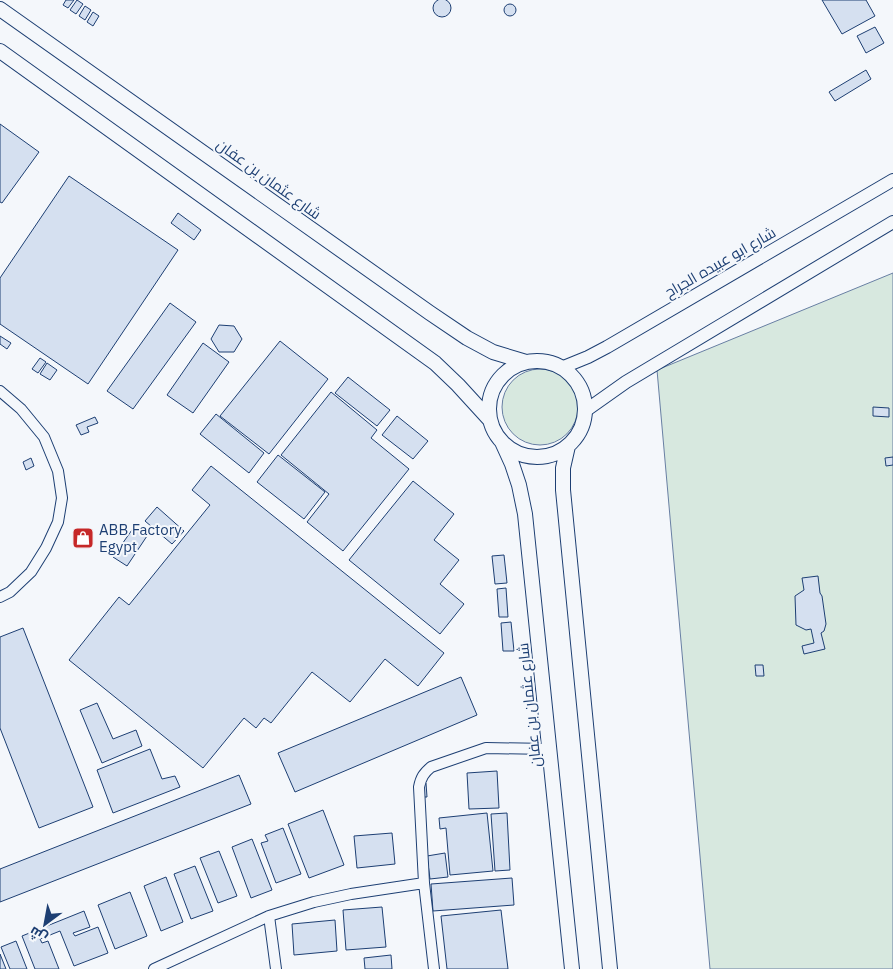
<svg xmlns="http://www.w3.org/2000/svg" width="893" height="969" font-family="'IBM Plex Sans',Cairo,sans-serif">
  <rect width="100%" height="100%" fill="#f4f7fb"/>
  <path fill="#d7e8df" stroke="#687fa3" d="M 893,273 L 893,969 L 710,969 L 657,370 Z
    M502 407a38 38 0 1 1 76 0a38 38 0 1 1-76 0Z"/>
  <path fill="#d5e0f0" stroke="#1d3f73" d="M433 8a9 9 0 1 1 18 0a9 9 0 1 1-18 0Z
    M 66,0 L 74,0 L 68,8 L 63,5 Z
    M 77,0 L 83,4 L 76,14 L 70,10 Z
    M 822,0 L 866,0 L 875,16 L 842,34 Z
    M504 10a6 6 0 1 1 12 0a6 6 0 1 1-12 0Z
    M 85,6 L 91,10 L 85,20 L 79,16 Z
    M 93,12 L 99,16 L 93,26 L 87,22 Z
    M 875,27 L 884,43 L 866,53 L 857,36 Z
    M 866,70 L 871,79 L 835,101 L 829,92 Z
    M 0,124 L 39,152 L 2,203 L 0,202 Z
    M 69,176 L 178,250 L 88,384 L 0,324 L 0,278 Z
    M 178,213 L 201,230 L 194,240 L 171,223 Z
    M 170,303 L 196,322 L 133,409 L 107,391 Z
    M 219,325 L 234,326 L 242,339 L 234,352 L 219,352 L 211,339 Z
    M 0,336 L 11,343 L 7,349 L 0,344 Z
    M 280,341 L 328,379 L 269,454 L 220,416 Z
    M 203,343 L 229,362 L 193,413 L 167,395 Z
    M 40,358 L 46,362 L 38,373 L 32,369 Z
    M 47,363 L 57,370 L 50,380 L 40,374 Z
    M 348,377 L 390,410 L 377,426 L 335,393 Z
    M 331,392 L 377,430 L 371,438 L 409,469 L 343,551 L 307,522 L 329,494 L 281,455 Z
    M 873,407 L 889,408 L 889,417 L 873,416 Z
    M 216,414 L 264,453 L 249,473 L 200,434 Z
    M 397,416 L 428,441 L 413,459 L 382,435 Z
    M 95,417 L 98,423 L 87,427 L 89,432 L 81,435 L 76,425 Z
    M 278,455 L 325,492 L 304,519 L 257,482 Z
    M 893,457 L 893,465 L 886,466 L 885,458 Z
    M 31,458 L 34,466 L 26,470 L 23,462 Z
    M 211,466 L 444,653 L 418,686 L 385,659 L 350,702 L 312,672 L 271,723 L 264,718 L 256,728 L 244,718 L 203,768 L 69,660 L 119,597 L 129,605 L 210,505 L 192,490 Z
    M 413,481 L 454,514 L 434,540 L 459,560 L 440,584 L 464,604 L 440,634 L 349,560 Z
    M 157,507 L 184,531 L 172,544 L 145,521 Z
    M 134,527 L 147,536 L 127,566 L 113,557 Z
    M 504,555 L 507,583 L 495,584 L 492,556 Z
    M 818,576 L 820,593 L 822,596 L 826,624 L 824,631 L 821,633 L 825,649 L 804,654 L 802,646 L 814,643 L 811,629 L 806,630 L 796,625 L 795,596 L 804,590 L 802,578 Z
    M 506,588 L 508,617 L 499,617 L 497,589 Z
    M 511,622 L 514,651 L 503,651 L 501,623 Z
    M 23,628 L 93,807 L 39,828 L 0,728 L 0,637 Z
    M 755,665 L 763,665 L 764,676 L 756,676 Z
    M 461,677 L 477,715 L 295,792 L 278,753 Z
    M 97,703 L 113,739 L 136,730 L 142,746 L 102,763 L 80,710 Z
    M 150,749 L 162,779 L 175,776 L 180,787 L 113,813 L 97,770 Z
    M 497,771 L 499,808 L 469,809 L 467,773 Z
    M 239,775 L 251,804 L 0,902 L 0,869 Z
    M 426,783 L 427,797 L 422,797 L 421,784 Z
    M 323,810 L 344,865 L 309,878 L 288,824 Z
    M 487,813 L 493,871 L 450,875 L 446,828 L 440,829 L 439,818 Z
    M 507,813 L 510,870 L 495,871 L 491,814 Z
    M 283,828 L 301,874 L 276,883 L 261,843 L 268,841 L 265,835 Z
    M 392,833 L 395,864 L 357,868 L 354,836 Z
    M 252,839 L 272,890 L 251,898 L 232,847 Z
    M 219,851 L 237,896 L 218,903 L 200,858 Z
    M 445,853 L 448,877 L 430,879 L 427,856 Z
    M 195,866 L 213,911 L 191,919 L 174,874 Z
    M 166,877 L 183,922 L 161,931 L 144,886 Z
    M 512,878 L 514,905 L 433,911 L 431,884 Z
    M 130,892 L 147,936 L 115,949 L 98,905 Z
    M 382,907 L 386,947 L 346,950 L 343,910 Z
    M 501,910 L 508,969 L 447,969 L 441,916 Z
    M 84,911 L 90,927 L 73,933 L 75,936 L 98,927 L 108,953 L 74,966 L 60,931 L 40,939 L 42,943 L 48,941 L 59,969 L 35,969 L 22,936 Z
    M 335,920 L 337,951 L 294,955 L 292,924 Z
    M 16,941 L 27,969 L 10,969 L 1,947 Z
    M 0,954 L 6,969 L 0,969 Z
    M 391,955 L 392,969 L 365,969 L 364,958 Z"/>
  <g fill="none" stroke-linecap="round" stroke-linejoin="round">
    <g stroke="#1d3f73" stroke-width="12">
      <path id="minor" d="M 0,391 L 21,409 L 44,437 L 58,471 L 62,498 L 58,522 L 46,548 L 31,572 L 10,592 L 0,597
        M 424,883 L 419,787 C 421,777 424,773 431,767 L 486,748 L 549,749
        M 269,916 L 276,969
        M 154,969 L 269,916 L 314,902 L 351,894 L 424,883 L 434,969"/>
    </g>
    <g stroke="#1d3f73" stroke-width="14">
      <path id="tertiary" d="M 561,368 L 588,357 L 607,347 L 893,180
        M 585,411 L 626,382 L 893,222"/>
    </g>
    <g stroke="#1d3f73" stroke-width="16">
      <path id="secondary" d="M 0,9 L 430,313 L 467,338 L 493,352 L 526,362
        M 0,51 L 435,363 L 458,385 L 490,420
        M489 409a48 48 0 1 1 96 0a48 48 0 1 1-96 0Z
        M 502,442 L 512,464 L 519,485 L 525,514 L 572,969
        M 568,446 L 563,468 L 563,490 L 610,969"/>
    </g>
    <use href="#minor" stroke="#f4f7fb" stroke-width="10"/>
    <use href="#tertiary" stroke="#f4f7fb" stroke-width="12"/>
    <use href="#secondary" stroke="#f4f7fb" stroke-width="14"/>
  </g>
  <defs>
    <g id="shop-square" transform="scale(1.125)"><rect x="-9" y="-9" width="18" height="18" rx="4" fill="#c62828" stroke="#f4f7fb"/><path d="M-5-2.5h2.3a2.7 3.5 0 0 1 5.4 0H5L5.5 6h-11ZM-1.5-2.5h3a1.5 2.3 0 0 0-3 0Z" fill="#fff"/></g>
  </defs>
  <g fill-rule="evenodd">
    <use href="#shop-square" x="83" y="538"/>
  </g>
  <g text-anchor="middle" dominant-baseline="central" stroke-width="4" stroke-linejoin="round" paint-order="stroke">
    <g font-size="15" fill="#1d3f73" stroke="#f4f7fb">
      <text transform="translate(269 179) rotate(36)">شارع عثمان بن عفان</text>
      <text transform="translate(720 262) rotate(-30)">شارع ابو عبيده الجراح</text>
      <text transform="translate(529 705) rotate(-96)">شارع عثمان بن عفان</text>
    </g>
    <g font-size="15" fill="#1d3f73" stroke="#f4f7fb" text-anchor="start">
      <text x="99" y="529">ABB Factory<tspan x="99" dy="17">Egypt</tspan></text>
    </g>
  </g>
  <g transform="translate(45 924) rotate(212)" stroke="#f4f7fb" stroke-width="4" paint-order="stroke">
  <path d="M0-4L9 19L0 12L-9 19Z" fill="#1d3f73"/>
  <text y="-8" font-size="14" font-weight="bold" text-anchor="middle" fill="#1d3f73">ش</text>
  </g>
</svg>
